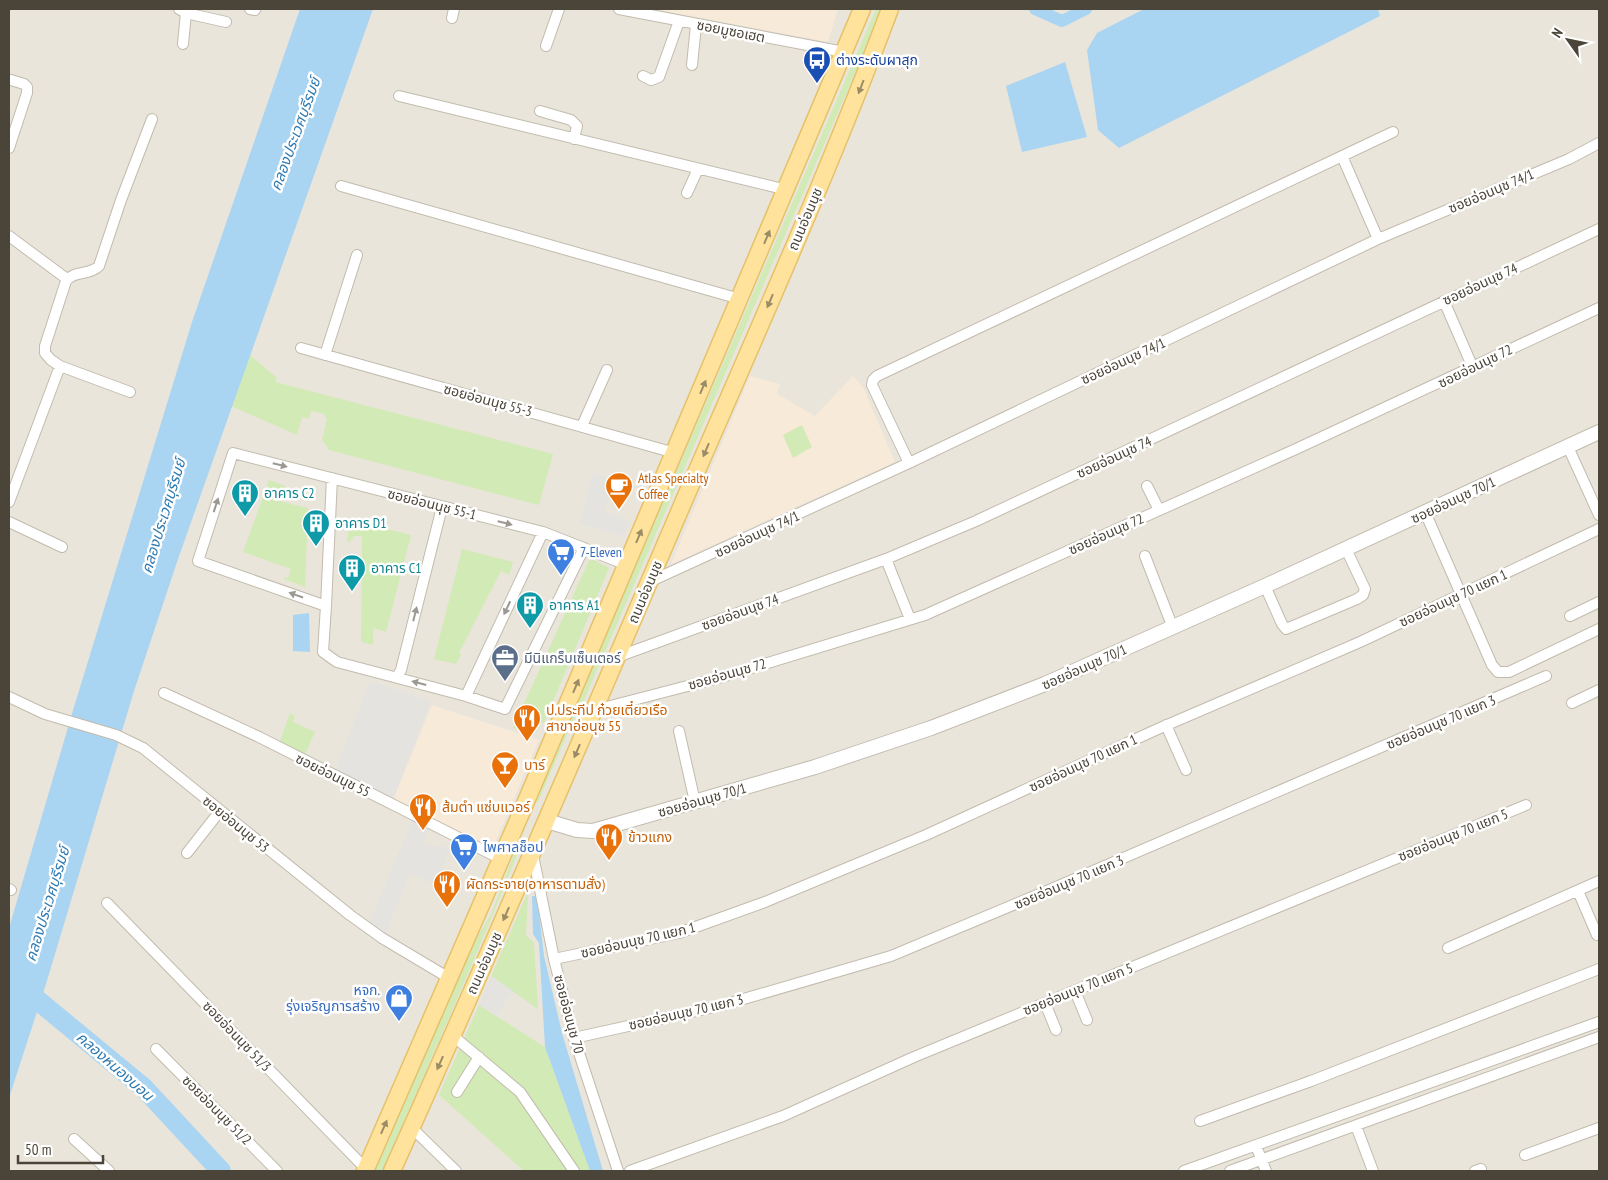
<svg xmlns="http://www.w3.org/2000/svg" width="1608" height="1180" font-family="'PT Sans Narrow','Noto Sans Thai',sans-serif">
  <rect width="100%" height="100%" fill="#f6f3ec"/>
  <path fill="#eae5da" d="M 9,9 L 1599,9 L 1599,1171 L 9,1171 Z"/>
  <path fill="#f7ead8" d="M 654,9 L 838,9 L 828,42 Z
    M 750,376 L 780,384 L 777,394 L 815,416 L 853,376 L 863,387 L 895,462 L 671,564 Z
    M 432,705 L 539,740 L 492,850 L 393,800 Z"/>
  <path fill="#d2eab5" d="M 876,9 L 881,9 L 855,73 L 585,698 L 576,714 L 538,802 L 534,801 Z
    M 245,351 L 277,378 L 275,382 L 553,454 L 539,505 L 329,450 L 322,440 L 327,419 L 324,414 L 311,411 L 309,419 L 302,417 L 297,435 L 229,405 Z
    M 802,425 L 812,447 L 793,458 L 783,435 Z
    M 269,480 L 285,486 L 284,489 L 281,489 L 280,492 L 278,492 L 275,500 L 308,508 L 305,587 L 284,579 L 285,577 L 288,578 L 291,569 L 243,552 Z
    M 350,520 L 411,535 L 386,632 L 373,628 L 373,645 L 361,642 L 362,536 L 353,536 L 354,539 L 351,539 L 350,542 L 347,542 Z
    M 462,549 L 513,562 L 509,575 L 501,571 L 459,653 L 461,655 L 456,664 L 434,659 Z
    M 590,558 L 609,568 L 544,723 L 534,719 L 529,731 L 524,729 L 522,731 L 513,728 Z
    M 290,713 L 295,716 L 293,722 L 315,732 L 303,759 L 278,747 Z
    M 519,841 L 522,843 C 478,953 430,1062 382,1171 L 375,1171 L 472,946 L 491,914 Z
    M 527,894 L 528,895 L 526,935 L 534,943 L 538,1009 L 491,976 Z
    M 479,1005 L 545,1047 L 590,1171 L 524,1171 L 439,1095 Z"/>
  <path fill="#e5e3e0" d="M 592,473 L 614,480 L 604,511 L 630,521 L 623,536 L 580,524 Z
    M 370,681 L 431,701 L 393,800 L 335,770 Z
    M 414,815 L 432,822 L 423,844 L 451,848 L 434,884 L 410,874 L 385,935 L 370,921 Z
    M 491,976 L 513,991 L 496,1016 L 479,1005 Z"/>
  <path fill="#a9d4f2" d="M 300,9 L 373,9 L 178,559 L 134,691 L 46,984 L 9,1098 L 9,928 L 74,707 L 192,322 Z
    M 1144,9 L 1378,9 L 1380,16 L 1119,148 L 1098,130 L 1087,50 L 1097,33 Z
    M 1065,62 L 1087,137 L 1022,152 L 1006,86 Z
    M 309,613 L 310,652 L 293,651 L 293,615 Z
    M 532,896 L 537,896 L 544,956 L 562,1033 L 603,1171 L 590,1171 L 545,1047 L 539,943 L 533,934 Z"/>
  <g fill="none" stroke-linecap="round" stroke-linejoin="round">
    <path stroke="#a9d4f2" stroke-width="12" d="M 1035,9 L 1062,21 L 1086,9"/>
    <path stroke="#a9d4f2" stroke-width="20" d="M 24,989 L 144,1088 L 221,1171"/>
    <g stroke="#c2bbae" stroke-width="12">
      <path id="minor" d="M 179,9 L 186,13 L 183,44
        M 250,9 L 255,10
        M 619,9 L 844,52
        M 186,13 L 226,22
        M 452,18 L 454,9
        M 546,46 L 559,9
        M 692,65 L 696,25
        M 643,76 L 651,80 L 659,77 L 679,21
        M 399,96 L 787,190
        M 540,111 L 571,120 L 577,126 L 574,139
        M 9,148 L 27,93 L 27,87 L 24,84 L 11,80
        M 1342,156 L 1378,239
        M 341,186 L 740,299
        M 687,193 L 698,169
        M 9,236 L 67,279
        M 1444,301 L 1473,368
        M 301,348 L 675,453
        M 325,355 L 357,255
        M 60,366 L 130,392
        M 582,426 L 607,370
        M 1568,447 L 1599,515
        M 909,463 L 872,385 L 873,380 L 877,376 L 1393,132
        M 1147,486 L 1159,510
        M 9,502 L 60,366 L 51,360 L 45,353 L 45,346 L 66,281 C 74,270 89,276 99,266 L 121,200 L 152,119
        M 1425,512 L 1492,665 L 1498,672 L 1509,672 L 1599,629
        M 9,522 L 62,547
        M 584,548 L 505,709 L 466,696 L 337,662 L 323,652 L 326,606 L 198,561 L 233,453 L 543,532 L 627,565
        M 1145,556 L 1173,628
        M 886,559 L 910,619
        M 649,582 L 909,463 L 1378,239 L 1569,159 L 1599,143
        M 1265,586 L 1282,624 L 1286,629 L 1357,599 L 1363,595 L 1365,589 L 1346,549
        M 326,606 L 332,478
        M 1570,616 L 1599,602
        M 617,657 L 886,559 L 976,521 L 1599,229
        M 397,677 L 401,670 L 442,507
        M 164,693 L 259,737 L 501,859
        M 466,696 L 543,532
        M 9,697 L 45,714 L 116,735 L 143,748 L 350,915 L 382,938 L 449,978
        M 1572,703 L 1599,690
        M 595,710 L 722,677 L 925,615 L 1296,449 L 1599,308
        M 1166,725 L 1186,770
        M 679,731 L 695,802
        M 187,853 L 220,811
        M 533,855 L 554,959 L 574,1038 L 618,1171
        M 9,889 L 11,890
        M 1578,891 L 1597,935
        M 107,903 L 366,1169
        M 1448,948 L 1599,881
        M 554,959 L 679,933 L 765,902 L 926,835 L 1160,728 L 1360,642 L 1599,529
        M 1075,991 L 1087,1020
        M 1045,1003 L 1056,1030
        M 452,1035 L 520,1092 L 574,1171
        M 574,1038 L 723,1005 L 891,956 L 1049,890 L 1546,676
        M 156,1049 L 277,1171
        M 457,1092 L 479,1057
        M 1200,1121 L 1311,1081 L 1599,969
        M 1356,1126 L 1373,1171
        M 412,1128 L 456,1171
        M 74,1139 L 109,1171
        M 1256,1146 L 1266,1171
        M 1525,1155 L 1599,1128
        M 630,1171 L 783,1116 L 914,1057 L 1526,805
        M 1184,1171 L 1599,1022
        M 1230,1171 L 1599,1037
        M 1475,1171 L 1481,1169"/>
    </g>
    <g stroke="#c2bbae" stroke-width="16">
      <path id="tertiary" d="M 547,821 L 577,830 L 593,831 L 815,767 L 931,728 L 1045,684 L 1265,586 L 1599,432"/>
    </g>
    <g stroke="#e6c16a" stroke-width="19">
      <path id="primary" d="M 365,1171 L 522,811 L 862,9
        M 392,1171 C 494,945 591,717 689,489 C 758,330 829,171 890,9"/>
    </g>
    <use href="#minor" stroke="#fff" stroke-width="10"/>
    <use href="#tertiary" stroke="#fff" stroke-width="14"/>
    <use href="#primary" stroke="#ffe39c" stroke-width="16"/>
  </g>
  <defs><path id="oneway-solid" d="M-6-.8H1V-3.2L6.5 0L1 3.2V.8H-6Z" transform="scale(1.25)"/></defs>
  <g fill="#9c8c66">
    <use href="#oneway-solid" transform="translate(861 87) rotate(111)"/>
    <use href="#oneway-solid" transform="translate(767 237) rotate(-67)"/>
    <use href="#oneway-solid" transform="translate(770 301) rotate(113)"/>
    <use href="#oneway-solid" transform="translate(703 387) rotate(-67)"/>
    <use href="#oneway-solid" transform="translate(706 450) rotate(113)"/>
    <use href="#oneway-solid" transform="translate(639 536) rotate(-67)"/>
    <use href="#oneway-solid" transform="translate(576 686) rotate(-67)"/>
    <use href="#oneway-solid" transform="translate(577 751) rotate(113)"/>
    <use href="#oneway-solid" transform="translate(506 914) rotate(114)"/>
    <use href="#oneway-solid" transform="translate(440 1063) rotate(114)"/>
    <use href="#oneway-solid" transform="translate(384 1127) rotate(-66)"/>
  </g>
  <g fill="#9c9892">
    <use href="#oneway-solid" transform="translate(280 465) rotate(14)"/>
    <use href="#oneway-solid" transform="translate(216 505) rotate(-72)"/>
    <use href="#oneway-solid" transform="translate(505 523) rotate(14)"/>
    <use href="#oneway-solid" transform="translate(296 595) rotate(-161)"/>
    <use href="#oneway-solid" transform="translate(507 608) rotate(115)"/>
    <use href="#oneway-solid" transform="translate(415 614) rotate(-76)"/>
    <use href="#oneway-solid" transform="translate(419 683) rotate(-165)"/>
  </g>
  <defs>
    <g id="bus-pin" transform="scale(1.4375)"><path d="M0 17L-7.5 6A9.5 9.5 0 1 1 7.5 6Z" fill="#1a4fb4" stroke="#fff"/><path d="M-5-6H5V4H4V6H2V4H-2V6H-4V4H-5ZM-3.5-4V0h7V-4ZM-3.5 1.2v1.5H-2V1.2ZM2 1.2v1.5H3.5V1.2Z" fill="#fff"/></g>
    <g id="cafe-pin" transform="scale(1.4375)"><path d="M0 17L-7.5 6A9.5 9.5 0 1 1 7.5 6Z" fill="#e8710a" stroke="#fff"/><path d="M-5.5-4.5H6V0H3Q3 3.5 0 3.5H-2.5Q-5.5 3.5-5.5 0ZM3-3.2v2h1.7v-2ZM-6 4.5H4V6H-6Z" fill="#fff"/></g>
    <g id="building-pin" transform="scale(1.4375)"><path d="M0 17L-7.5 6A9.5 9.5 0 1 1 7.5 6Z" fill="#0f9aa8" stroke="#fff"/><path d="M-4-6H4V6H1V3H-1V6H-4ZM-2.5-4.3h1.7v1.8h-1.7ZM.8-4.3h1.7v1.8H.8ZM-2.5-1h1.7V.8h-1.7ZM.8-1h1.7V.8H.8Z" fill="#fff"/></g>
    <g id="supermarket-pin" transform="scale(1.4375)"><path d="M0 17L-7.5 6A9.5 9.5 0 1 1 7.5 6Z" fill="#3f7fe0" stroke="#fff"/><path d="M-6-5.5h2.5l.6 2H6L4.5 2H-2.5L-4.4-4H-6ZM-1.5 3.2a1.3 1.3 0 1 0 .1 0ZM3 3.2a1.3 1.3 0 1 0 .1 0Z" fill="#fff"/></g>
    <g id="office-pin" transform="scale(1.4375)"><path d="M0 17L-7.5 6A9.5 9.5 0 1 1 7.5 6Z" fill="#5c6f8a" stroke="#fff"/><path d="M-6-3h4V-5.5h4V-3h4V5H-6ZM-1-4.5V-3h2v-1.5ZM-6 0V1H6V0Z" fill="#fff"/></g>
    <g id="restaurant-pin" transform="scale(1.4375)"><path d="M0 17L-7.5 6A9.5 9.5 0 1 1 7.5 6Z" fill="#e8710a" stroke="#fff"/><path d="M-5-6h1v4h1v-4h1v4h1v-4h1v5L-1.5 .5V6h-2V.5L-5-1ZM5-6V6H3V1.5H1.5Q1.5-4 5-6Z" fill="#fff"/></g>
    <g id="bar-pin" transform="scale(1.4375)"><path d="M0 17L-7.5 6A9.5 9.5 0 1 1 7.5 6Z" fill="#e8710a" stroke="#fff"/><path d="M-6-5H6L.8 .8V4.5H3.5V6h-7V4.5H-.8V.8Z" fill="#fff"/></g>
    <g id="shop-pin" transform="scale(1.4375)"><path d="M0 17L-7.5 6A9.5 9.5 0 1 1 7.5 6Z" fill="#3f7fe0" stroke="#fff"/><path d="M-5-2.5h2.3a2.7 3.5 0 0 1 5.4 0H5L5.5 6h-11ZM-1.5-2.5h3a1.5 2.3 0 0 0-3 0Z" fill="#fff"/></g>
  </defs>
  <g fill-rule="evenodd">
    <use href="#bus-pin" x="817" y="60"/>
    <use href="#cafe-pin" x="619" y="486"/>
    <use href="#building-pin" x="245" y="493"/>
    <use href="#building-pin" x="316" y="523"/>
    <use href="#supermarket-pin" x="561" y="552"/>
    <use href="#building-pin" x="352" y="568"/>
    <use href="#building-pin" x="530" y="605"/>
    <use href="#office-pin" x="505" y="658"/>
    <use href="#restaurant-pin" x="527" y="718"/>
    <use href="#bar-pin" x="505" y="765"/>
    <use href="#restaurant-pin" x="423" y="807"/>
    <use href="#restaurant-pin" x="609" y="837"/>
    <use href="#supermarket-pin" x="464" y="847"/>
    <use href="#restaurant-pin" x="447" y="884"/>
    <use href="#shop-pin" x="399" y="998"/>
  </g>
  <g text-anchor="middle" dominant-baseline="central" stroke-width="5" stroke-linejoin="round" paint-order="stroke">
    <g font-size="14" fill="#4b4439" stroke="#fff">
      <text transform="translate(731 31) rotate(11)">ซอยมูซอเฮต</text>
      <text transform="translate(1491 191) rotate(-23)">ซอยอ่อนนุช 74/1</text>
      <text transform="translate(805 219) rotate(-67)">ถนนอ่อนนุช</text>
      <text transform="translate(1480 284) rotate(-25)">ซอยอ่อนนุช 74</text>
      <text transform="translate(1123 361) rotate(-25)">ซอยอ่อนนุช 74/1</text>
      <text transform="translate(1475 366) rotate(-26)">ซอยอ่อนนุช 72</text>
      <text transform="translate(488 400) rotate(15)">ซอยอ่อนนุช 55-3</text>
      <text transform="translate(1114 457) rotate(-25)">ซอยอ่อนนุช 74</text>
      <text transform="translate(1453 500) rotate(-25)">ซอยอ่อนนุช 70/1</text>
      <text transform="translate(432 504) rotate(14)">ซอยอ่อนนุช 55-1</text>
      <text transform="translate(757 534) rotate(-25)">ซอยอ่อนนุช 74/1</text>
      <text transform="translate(1106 534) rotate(-24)">ซอยอ่อนนุช 72</text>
      <text transform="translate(645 592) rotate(-67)">ถนนอ่อนนุช</text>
      <text transform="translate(1453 598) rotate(-25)">ซอยอ่อนนุช 70 แยก 1</text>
      <text transform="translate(740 612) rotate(-20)">ซอยอ่อนนุช 74</text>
      <text transform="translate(1084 667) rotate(-24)">ซอยอ่อนนุช 70/1</text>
      <text transform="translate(727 674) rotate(-16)">ซอยอ่อนนุช 72</text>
      <text transform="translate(1441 722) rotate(-23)">ซอยอ่อนนุช 70 แยก 3</text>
      <text transform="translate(1083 763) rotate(-25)">ซอยอ่อนนุช 70 แยก 1</text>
      <text transform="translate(333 775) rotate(26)">ซอยอ่อนนุช 55</text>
      <text transform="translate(702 800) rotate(-16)">ซอยอ่อนนุช 70/1</text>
      <text transform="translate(236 824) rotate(39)">ซอยอ่อนนุช 53</text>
      <text transform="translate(1453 835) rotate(-22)">ซอยอ่อนนุช 70 แยก 5</text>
      <text transform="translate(1069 882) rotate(-23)">ซอยอ่อนนุช 70 แยก 3</text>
      <text transform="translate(638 940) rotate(-13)">ซอยอ่อนนุช 70 แยก 1</text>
      <text transform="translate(484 963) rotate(-66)">ถนนอ่อนนุช</text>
      <text transform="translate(1078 989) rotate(-22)">ซอยอ่อนนุช 70 แยก 5</text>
      <text transform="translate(686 1012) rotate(-13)">ซอยอ่อนนุช 70 แยก 3</text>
      <text transform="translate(569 1014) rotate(75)">ซอยอ่อนนุช 70</text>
      <text transform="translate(237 1036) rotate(46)">ซอยอ่อนนุช 51/3</text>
      <text transform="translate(217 1110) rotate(45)">ซอยอ่อนนุช 51/2</text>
    </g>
    <g font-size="14" fill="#164399" stroke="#fff" text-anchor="start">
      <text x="836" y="60">ต่างระดับผาสุก</text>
    </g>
    <g font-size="14" fill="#c56008" stroke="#fff" text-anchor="start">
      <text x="638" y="478">Atlas Specialty<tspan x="638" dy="16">Coffee</tspan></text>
      <text x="546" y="710">ป.ประทีป ก๋วยเตี๋ยวเรือ<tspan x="546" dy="16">สาขาอ่อนุช 55</tspan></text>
      <text x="524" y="765">บาร์</text>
      <text x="442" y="807">ส้มตำ แซ่บเเวอร์</text>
      <text x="628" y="837">ข้าวแกง</text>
      <text x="466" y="884">ผัดกระจาย(อาหารตามสั่ง)</text>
    </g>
    <g font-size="14" fill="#0d838f" stroke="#fff" text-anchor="start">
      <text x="264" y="493">อาคาร C2</text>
      <text x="335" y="523">อาคาร D1</text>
      <text x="371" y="568">อาคาร C1</text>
      <text x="549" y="605">อาคาร A1</text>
    </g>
    <g font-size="14" fill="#366cbe" stroke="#fff" text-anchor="start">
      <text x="580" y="552">7-Eleven</text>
      <text x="483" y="847">ไพศาลช็อป</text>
      <text x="380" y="990" text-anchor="end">หจก.<tspan x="380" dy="16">รุ่งเจริญการสร้าง</tspan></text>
    </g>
    <g font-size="14" fill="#4e5e75" stroke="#fff" text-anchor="start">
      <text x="524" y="658">มีนิแกร็บเซ็นเตอร์</text>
    </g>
    <g font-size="15" font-style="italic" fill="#2e7ab2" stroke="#fff">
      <text transform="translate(295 134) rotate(-70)">คลองประเวศบุรีรมย์</text>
      <text transform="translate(163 516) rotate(-73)">คลองประเวศบุรีรมย์</text>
      <text transform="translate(47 904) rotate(-73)">คลองประเวศบุรีรมย์</text>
      <text transform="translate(115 1066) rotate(41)">คลองหนองบอน</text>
    </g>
  </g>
  <rect width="1608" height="1180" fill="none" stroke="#4b4439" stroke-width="20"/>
  <g transform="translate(1568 40) rotate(303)" stroke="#ffffff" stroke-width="4" paint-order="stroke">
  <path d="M0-4L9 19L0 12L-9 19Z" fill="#4b4439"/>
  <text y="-8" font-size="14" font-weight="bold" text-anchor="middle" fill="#4b4439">N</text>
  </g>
  <path d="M18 1155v8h85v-8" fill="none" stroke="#4b4439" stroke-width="2.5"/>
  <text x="25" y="1155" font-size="15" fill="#4b4439" stroke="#ffffff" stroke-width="4" paint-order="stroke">50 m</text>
</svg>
